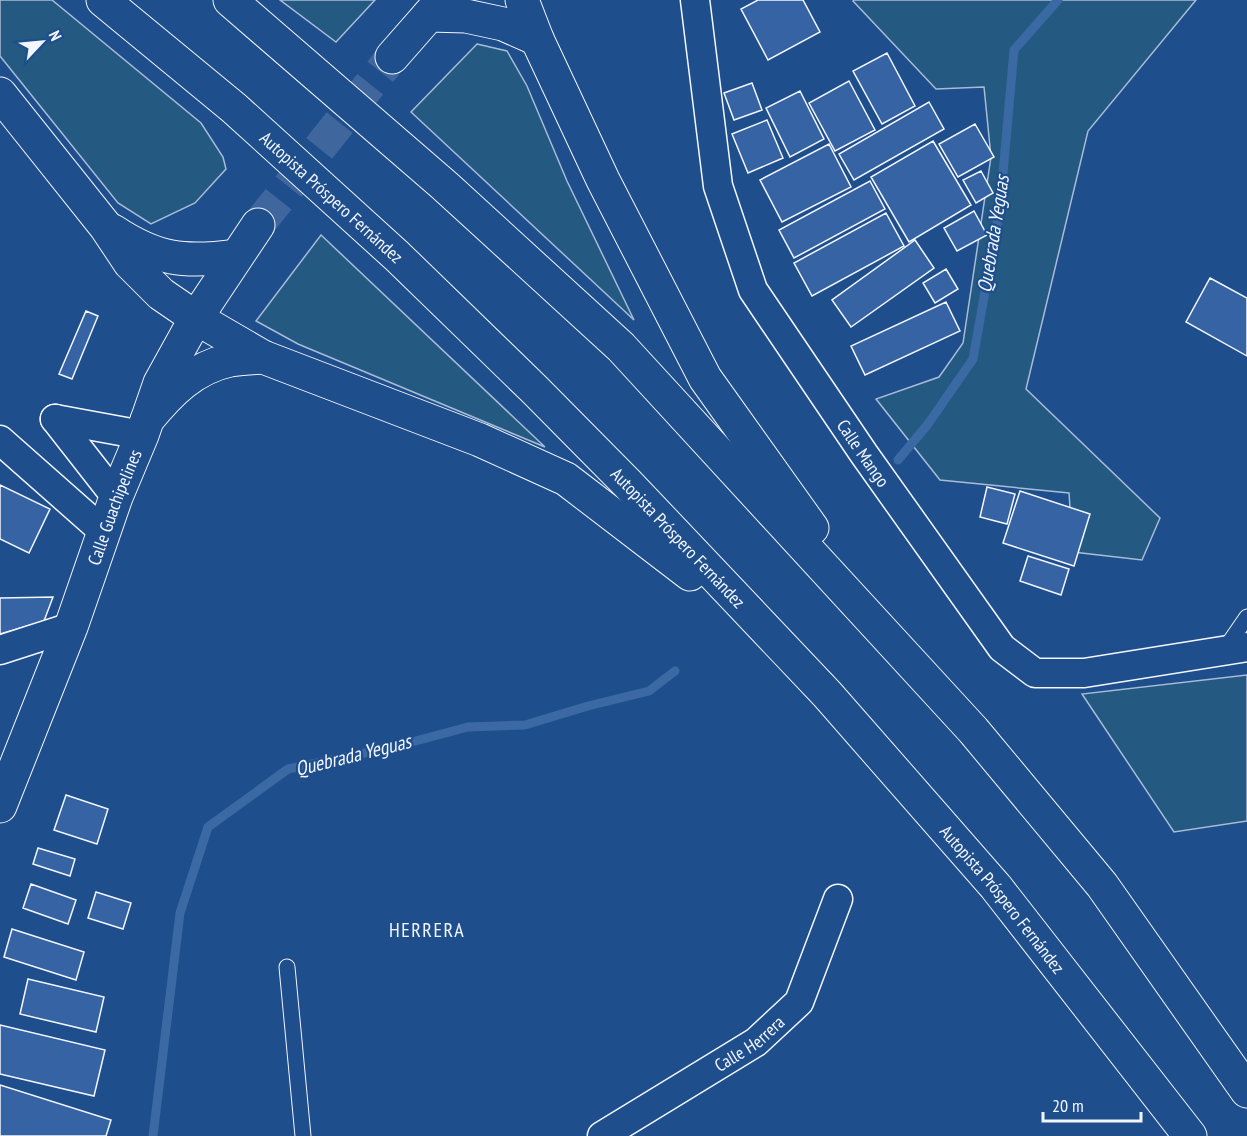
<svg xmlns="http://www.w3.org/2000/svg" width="1247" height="1136" font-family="'PT Sans Narrow',sans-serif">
  <rect width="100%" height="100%" fill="#1f4e8c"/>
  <path fill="#245a82" stroke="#a8bbd7" stroke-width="1.5" d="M 0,0 L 52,0 L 201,123 L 223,157 L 226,169 L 195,203 L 151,224 L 118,203 L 0,56 Z
    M 280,0 L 375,0 L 336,42 Z
    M 854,0 L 1196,0 L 1088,131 L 1026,389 L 1160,518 L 1142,560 L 1073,552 L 1069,493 L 940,480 L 876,399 L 939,377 L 963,343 L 991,157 L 984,87 L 936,89 L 853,1 Z
    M 477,44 L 507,51 L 527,86 L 567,181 L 634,320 L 411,112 Z
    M 321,235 L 545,447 L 298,344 L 256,321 Z
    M 1247,675 L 1247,821 L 1174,832 L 1082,694 Z"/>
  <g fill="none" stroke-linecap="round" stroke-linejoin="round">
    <path stroke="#3b69a3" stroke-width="9" d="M 898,460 L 928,424 L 973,359 L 1000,207 L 1014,50 L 1058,0
      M 153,1136 L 180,913 L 208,827 L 288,769 L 393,747 L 468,727 L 525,725 L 588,706 L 649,691 L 675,671"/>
  </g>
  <path fill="#3563a3" stroke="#f2f6ff" stroke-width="1.5" d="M 758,0 L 803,0 L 820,32 L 768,60 L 741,9 Z
    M 887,53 L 915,106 L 882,124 L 853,71 Z
    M 849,81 L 875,130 L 835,151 L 809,103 Z
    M 752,83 L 762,110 L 734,120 L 724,93 Z
    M 800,91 L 824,139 L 790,157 L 766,108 Z
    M 929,102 L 944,129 L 854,180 L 839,154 Z
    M 767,120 L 783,158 L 748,173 L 732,134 Z
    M 975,124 L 994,157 L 958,177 L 939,144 Z
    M 933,141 L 971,205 L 909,242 L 871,177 Z
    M 829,144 L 851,187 L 782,222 L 760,180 Z
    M 981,171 L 993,193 L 976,203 L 963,180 Z
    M 870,181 L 885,209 L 794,258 L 779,230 Z
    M 974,211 L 987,235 L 957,251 L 944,228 Z
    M 886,213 L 904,246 L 812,296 L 794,263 Z
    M 915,240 L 934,268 L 851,327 L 832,300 Z
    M 946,269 L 958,289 L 935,303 L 923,283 Z
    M 1210,278 L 1247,298 L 1247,356 L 1186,322 Z
    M 946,302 L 960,331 L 865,375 L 851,346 Z
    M 86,311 L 98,316 L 72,379 L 59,374 Z
    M 0,485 L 50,509 L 29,553 L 0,539 Z
    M 987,487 L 1015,494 L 1007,524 L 980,517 Z
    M 1020,491 L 1090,514 L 1074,566 L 1003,543 Z
    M 1028,556 L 1069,569 L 1061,595 L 1020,581 Z
    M 53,597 L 44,621 L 0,634 L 0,598 Z
    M 66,795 L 108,809 L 97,844 L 54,830 Z
    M 38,848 L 75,859 L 70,876 L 33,864 Z
    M 31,884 L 76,900 L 68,924 L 23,908 Z
    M 96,892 L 131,903 L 123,929 L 88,918 Z
    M 12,929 L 84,952 L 76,980 L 4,957 Z
    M 28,979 L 104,997 L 96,1032 L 20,1014 Z
    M 0,1025 L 105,1050 L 94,1096 L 0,1074 Z
    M 0,1085 L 111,1120 L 106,1136 L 0,1136 Z"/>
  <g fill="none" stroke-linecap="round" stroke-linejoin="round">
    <path stroke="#3f679d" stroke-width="33" stroke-dasharray="33 16" stroke-linecap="butt" d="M 258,225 L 392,57"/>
    <g stroke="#f2f6ff" stroke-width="17">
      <path id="service" d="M 1225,649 L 1247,617
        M 287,967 L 303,1136"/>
    </g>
    <g stroke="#f2f6ff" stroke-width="31">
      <g id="minor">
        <path id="s1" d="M 695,0 L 718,186 L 753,290 L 864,454 L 1002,648 L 1035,673 L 1084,673 L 1247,647"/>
        <path d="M 55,419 L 116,497"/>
        <path d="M 55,419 L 142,435"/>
        <path d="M 0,440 L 104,532"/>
        <path d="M 0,650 L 71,627"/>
        <path id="s2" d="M 602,1136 L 756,1042 L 799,1002 L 838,899"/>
      </g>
    </g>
    <g stroke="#f2f6ff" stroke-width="35">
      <g id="tertiary">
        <path d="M 392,57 L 442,0"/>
        <path id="s3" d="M 0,806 L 71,627 L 116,497 L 142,435 L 160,383 L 196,318 L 258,225"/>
      </g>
    </g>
    <g stroke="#f2f6ff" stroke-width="35">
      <g id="trunk">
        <path id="s4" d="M 103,0 L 234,108 L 397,256 L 534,389 L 628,484 L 827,694 L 996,887 L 1190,1136"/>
        <path d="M 230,0 L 445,186 L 621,347 L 973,730 L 1102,885 L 1247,1091"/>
        <path d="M 522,0 L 537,39 L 603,180 L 705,378 L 812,528"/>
        <path d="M 429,15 L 466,16 L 503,24 L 537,39"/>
        <path d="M 0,94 L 106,227 L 130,263 L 161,294 L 196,318 L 263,357 L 480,440 L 566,479 L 690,574"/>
        <path d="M 113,231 C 157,260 184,263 236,256"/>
        <path d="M 147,420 C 170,392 193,368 230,360 C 241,358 252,358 263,357"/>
      </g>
    </g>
    <use href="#service" stroke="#1f4e8c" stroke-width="15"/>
    <use href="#minor" stroke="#1f4e8c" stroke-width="28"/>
    <use href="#tertiary" stroke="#1f4e8c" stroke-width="33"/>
    <use href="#trunk" stroke="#1f4e8c" stroke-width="33"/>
  </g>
  <g text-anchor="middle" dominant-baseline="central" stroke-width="4.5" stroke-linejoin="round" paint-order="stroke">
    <g font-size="18" fill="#f2f6ff" stroke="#1f4e8c">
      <text stroke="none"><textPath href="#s4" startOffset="302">Autopista Próspero Fernández</textPath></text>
      <text stroke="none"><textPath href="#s1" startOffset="494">Calle Mango</textPath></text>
      <text stroke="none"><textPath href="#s3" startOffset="320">Calle Guachipelines</textPath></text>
      <text stroke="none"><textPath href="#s4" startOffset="788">Autopista Próspero Fernández</textPath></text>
      <text stroke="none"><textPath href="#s4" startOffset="1274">Autopista Próspero Fernández</textPath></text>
      <text stroke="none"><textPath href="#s2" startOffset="174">Calle Herrera</textPath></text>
    </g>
    <g font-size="20" font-style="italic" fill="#f2f6ff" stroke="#1f4e8c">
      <text transform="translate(993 234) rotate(-81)">Quebrada Yeguas</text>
      <text transform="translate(353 755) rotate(-14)">Quebrada Yeguas</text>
    </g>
    <g font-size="20" letter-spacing="1.5" fill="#f2f6ff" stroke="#1f4e8c">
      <text x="427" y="930">HERRERA</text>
    </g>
  </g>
  <g transform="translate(42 42) rotate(64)" stroke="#1f4e8c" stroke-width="4.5" paint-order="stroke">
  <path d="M0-4.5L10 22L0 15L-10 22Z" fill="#f2f6ff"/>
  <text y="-9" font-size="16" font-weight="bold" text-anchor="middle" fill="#f2f6ff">N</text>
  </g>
  <path d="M1043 1112v9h98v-9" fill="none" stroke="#f2f6ff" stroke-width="3"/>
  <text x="1052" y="1112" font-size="18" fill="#f2f6ff" stroke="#1f4e8c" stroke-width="4.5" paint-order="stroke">20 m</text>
</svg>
